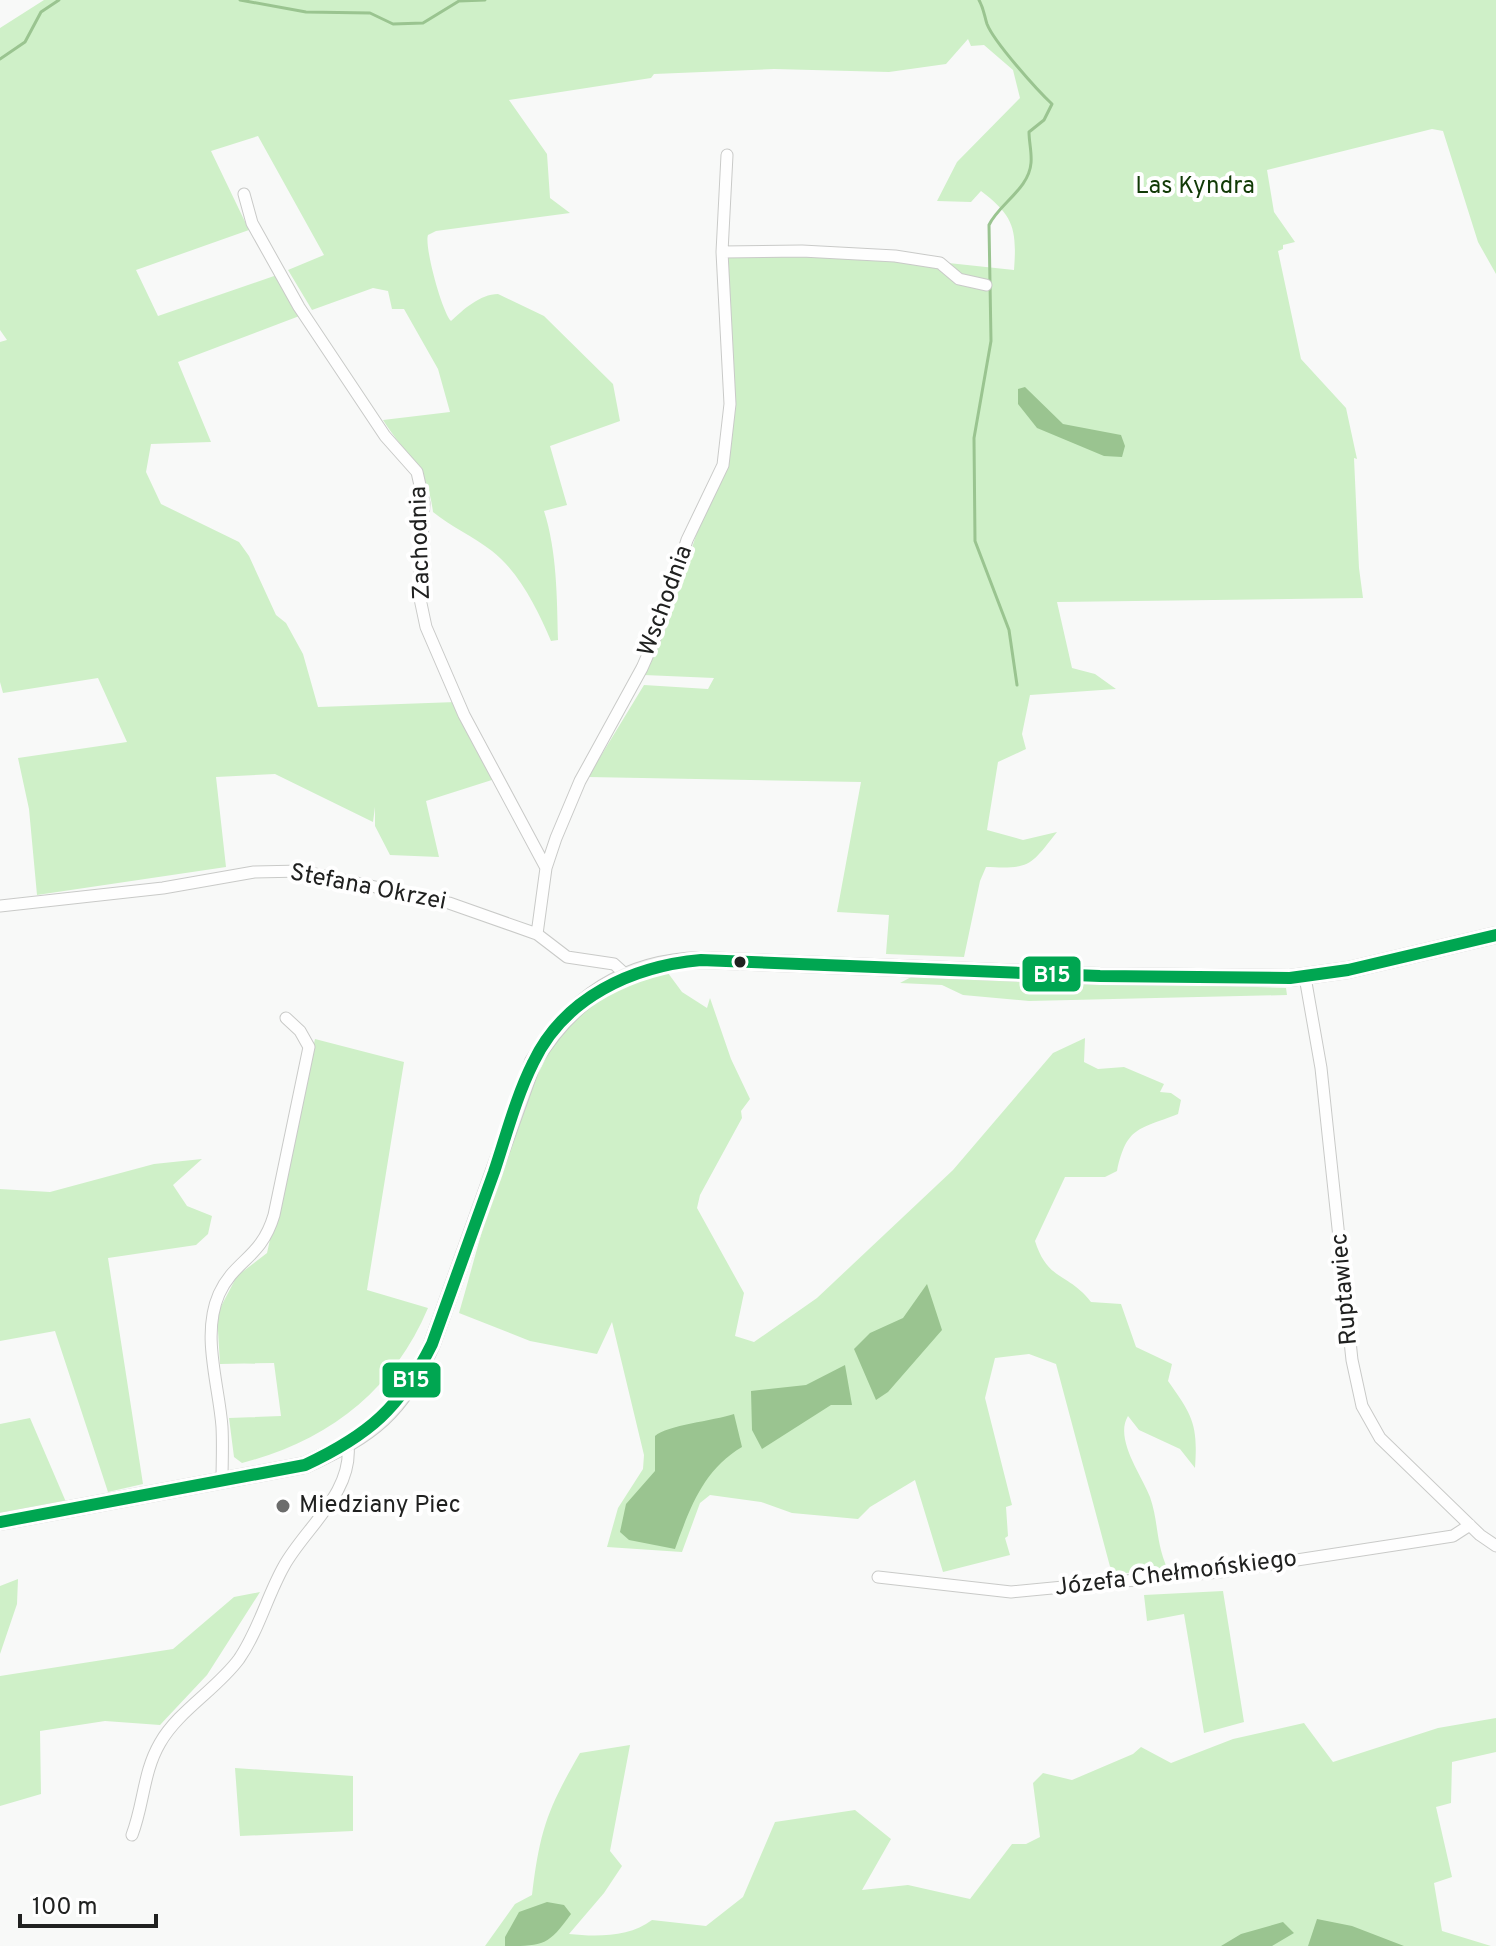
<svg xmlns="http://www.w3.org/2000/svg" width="1496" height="1946" font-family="Overpass,sans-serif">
  <rect width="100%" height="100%" fill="#f8f9f8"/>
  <path fill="#cff0c8" d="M 44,0 L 1496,0 L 1496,274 L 1478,242 L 1443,131 L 1432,129 L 1267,170 L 1274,212 L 1295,242 L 1283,245 L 1283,249 L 1278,251 L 1301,359 L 1346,408 L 1357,459 L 1354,458 L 1359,568 L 1363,598 L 1057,602 L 1072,668 L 1095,674 L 1116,689 L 1030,695 L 1022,734 L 1026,749 L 998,762 L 987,830 L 1023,840 L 1057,832 C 1030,866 1031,869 986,867 L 980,881 L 964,957 L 886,954 L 889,915 L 837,912 L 861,782 L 588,777 L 644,685 L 708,689 L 714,678 L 644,675 L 668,624 L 702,516 L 727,456 L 725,248 L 939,262 L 1014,270 C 1017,229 1014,216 981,191 L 971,202 L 937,201 L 957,162 L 1020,98 L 1013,70 L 984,45 L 971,46 L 968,39 L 946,64 L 889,72 L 774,69 L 654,74 L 651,78 L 509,100 L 547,154 L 550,198 L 570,213 L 436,231 L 428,235 C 424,246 442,312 451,321 C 463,310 480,294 498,294 L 544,316 L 613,384 L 620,421 L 550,446 L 567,505 L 544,511 C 557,551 557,598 558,640 L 551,641 C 538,610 519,572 492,551 C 473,536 451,527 433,512 C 428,467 405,455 383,420 L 450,412 L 438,369 L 404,309 L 392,309 L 388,291 L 373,288 L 312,310 L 288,270 L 324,255 L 258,136 L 211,151 L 249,230 L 136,270 L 158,316 L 277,275 L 302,315 L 178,362 L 211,442 L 151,444 L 146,472 L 161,504 L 239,542 L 249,556 L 276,615 L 286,623 L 303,654 L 318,707 L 456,702 L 495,779 L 426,801 L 439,857 L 390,855 L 375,826 L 375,807 L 373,822 L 275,774 L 216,777 L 226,867 L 37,895 L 29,809 L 18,758 L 127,742 L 98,678 L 3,693 L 0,682 L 0,342 L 7,340 L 0,330 L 0,28 Z
    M 668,973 L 682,992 L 707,1008 L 710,998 L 731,1059 L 750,1099 L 741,1111 L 742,1118 L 700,1195 L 697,1208 L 744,1293 L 735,1336 L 754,1342 L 817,1298 L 953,1170 L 1053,1053 L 1085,1038 L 1084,1062 L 1098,1069 L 1124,1067 L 1164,1084 L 1160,1092 L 1171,1093 L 1181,1100 L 1178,1114 C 1138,1130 1127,1126 1117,1171 L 1105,1177 L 1065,1177 L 1035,1241 C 1048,1282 1068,1272 1091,1302 L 1121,1304 L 1136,1347 L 1172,1364 L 1168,1381 C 1193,1416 1198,1425 1195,1468 L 1180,1449 L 1139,1430 L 1128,1416 C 1114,1439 1142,1476 1150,1497 C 1159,1523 1155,1541 1168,1570 L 1112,1574 L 1056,1364 L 1029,1354 L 995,1358 L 985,1398 L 1012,1505 L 1006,1507 L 1008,1536 L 1005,1538 L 1010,1555 L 943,1572 L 915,1480 L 870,1507 L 858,1519 L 792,1513 L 761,1502 L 710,1495 L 700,1503 L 682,1552 L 607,1547 L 618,1508 L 643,1469 L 644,1455 L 612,1322 L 597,1354 L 530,1341 L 459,1313 C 482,1236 527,1041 594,999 C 617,984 641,978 668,973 Z
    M 913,976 L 1286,988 L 1287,995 L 1029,1001 L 963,995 L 942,985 L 900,983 Z
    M 315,1039 L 404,1062 L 367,1290 L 428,1308 C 393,1391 328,1441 242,1463 L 234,1457 L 229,1418 L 281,1416 L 274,1363 L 220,1364 L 217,1314 L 237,1276 L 267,1253 Z
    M 202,1159 L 173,1185 L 187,1206 L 212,1216 L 208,1234 L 196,1245 L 108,1258 L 143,1484 L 108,1492 L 55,1331 L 0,1341 L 0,1189 L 50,1192 L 154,1164 Z
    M 30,1418 L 66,1502 L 0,1521 L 0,1424 Z
    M 18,1579 L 17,1604 L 0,1654 L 0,1586 Z
    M 1223,1591 L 1244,1722 L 1204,1733 L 1184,1614 L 1147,1621 L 1144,1595 Z
    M 260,1592 L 207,1675 L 160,1725 L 105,1721 L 40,1731 L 41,1794 L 0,1806 L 0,1676 L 173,1649 L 234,1597 Z
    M 1496,1718 L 1496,1752 L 1452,1762 L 1451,1803 L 1436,1807 L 1452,1877 L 1434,1883 L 1442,1931 L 1491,1946 L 485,1946 L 515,1904 L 532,1895 C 540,1830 547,1810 580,1753 L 630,1745 L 610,1851 L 622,1866 L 604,1893 L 569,1934 C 597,1937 630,1937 652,1920 L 706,1926 L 743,1897 L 775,1822 L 855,1810 L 891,1839 L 862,1890 L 908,1885 L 970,1899 L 1012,1844 L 1026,1844 L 1040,1837 L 1033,1783 L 1043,1773 L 1072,1780 L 1133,1754 L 1141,1747 L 1171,1763 L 1233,1739 L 1304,1723 L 1333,1762 L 1438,1728 Z
    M 235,1768 L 353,1776 L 353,1831 L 240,1836 Z"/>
  <path fill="#9ac490" d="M 1025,387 L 1063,424 L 1121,435 L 1125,446 L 1122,457 L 1104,456 L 1037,428 L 1018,404 L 1018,389 Z
    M 927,1284 L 942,1330 L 888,1392 L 876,1400 L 854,1349 L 870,1333 L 903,1318 Z
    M 845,1365 L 852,1405 L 831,1405 L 762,1449 L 752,1430 L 751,1391 L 806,1385 Z
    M 734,1414 L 742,1447 C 703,1470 690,1508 675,1549 L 629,1540 L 620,1532 L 626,1504 L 655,1471 L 655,1436 C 667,1425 713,1421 734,1414 Z
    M 547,1902 L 564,1905 L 571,1914 C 548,1946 543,1946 505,1946 L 505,1937 L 519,1912 Z
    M 1317,1919 L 1352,1926 L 1404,1946 L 1308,1946 Z
    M 1283,1922 L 1294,1933 L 1272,1946 L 1221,1946 L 1241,1934 Z"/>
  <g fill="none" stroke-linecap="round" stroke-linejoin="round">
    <path stroke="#9ac490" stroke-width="3" d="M 240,0 L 306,12 L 370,13 L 393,24 L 423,23 L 459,1 L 485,0
      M 979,0 C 984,9 984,15 987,24 C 994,42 1037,90 1052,104 L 1044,120 L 1029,132 C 1029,142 1032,153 1031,163 C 1029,189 999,204 989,225 L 991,341 L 974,438 L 975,541 L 1009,630 L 1017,685
      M 0,59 L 25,42 L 41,12 L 59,0"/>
    <g stroke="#c9cac8" stroke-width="13">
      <path id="street" d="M 244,194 L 252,223 L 299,307 L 385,436 L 417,472 L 424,503 L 419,594 L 426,627 L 464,715 L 546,868
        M 722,252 L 802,251 L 895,256 L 940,263 L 959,279 L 986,285
        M 0,906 L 163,888 L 254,872 L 302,871 L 449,903 L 537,934 L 567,957 L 614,964 L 625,974
        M 537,934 L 546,868 L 556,838 L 580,781 L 642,668 L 657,634 L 687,540 L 723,465 L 730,404 L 722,252 L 727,155
        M 1305,977 L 1321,1068 L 1352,1360 L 1362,1406 L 1380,1438 L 1480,1535 L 1496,1546
        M 222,1482 C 222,1464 223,1445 222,1427 C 219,1385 201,1335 219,1294 C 235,1259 261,1259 274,1215 L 309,1047 L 300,1031 L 286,1018
        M 878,1577 L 1011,1592 L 1219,1572 L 1453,1536 L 1470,1525
        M 132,1835 C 144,1804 143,1772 160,1743 C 178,1711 217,1689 239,1659 C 259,1630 267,1596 284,1566 C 305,1528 353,1493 348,1445"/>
    </g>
    <g stroke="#c9cac8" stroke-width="18">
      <path id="secondary" d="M 0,1522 L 305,1465 C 373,1434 401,1412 432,1344 L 533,1062 C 572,998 625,962 701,960 L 1100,976 L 1290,978 L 1348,970 L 1496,935"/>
    </g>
    <use href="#street" stroke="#fefefe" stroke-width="11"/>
    <use href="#secondary" stroke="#f0f1f0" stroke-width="16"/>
    <g stroke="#fff" stroke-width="18">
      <path id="bus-1" d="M 0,1522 L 305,1465 C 369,1435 400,1408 432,1344 C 453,1287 473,1229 494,1172 C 506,1136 516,1097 533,1063 C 564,997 633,966 701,960 L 1100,976 L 1290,978 L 1348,970 L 1496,935"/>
    </g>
    <use href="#bus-1" stroke="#00a651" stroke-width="12"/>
  </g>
  <circle fill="#202120" stroke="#fff" stroke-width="3" cx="740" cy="962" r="7"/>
  <circle fill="#6c6d6c" stroke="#fff" stroke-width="3" cx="283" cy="1506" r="8"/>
  <g text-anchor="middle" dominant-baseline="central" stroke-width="8" stroke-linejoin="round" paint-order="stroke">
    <g font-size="24" fill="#113a06" stroke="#fff">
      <text x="1195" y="187">Las Kyndra</text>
    </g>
    <g font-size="24" fill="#202120" stroke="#fff">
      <text transform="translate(421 543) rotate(-92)">Zachodnia</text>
      <text transform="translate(666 601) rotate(-70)">Wschodnia</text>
      <text transform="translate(368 888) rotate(11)">Stefana Okrzei</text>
      <text transform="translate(1345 1289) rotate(-95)">Ruptawiec</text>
      <text transform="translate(1176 1574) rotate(-7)">Józefa Chełmońskiego</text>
    </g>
    <g font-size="24" fill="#202120" stroke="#fff" text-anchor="start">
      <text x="299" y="1506">Miedziany Piec</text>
    </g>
  </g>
  <g stroke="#fff" stroke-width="3">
    <rect x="1021" y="955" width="61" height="38" rx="8" fill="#00a651"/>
    <rect x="381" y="1361" width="61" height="38" rx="8" fill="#00a651"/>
  </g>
  <g font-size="22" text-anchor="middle" font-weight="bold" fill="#fff">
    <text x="1052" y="982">B15</text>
    <text x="411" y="1387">B15</text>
  </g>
  <path d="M20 1914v12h136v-12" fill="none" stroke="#202120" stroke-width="4"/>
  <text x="32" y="1914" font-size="24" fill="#202120" stroke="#ffffff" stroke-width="6" paint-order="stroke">100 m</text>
</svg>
